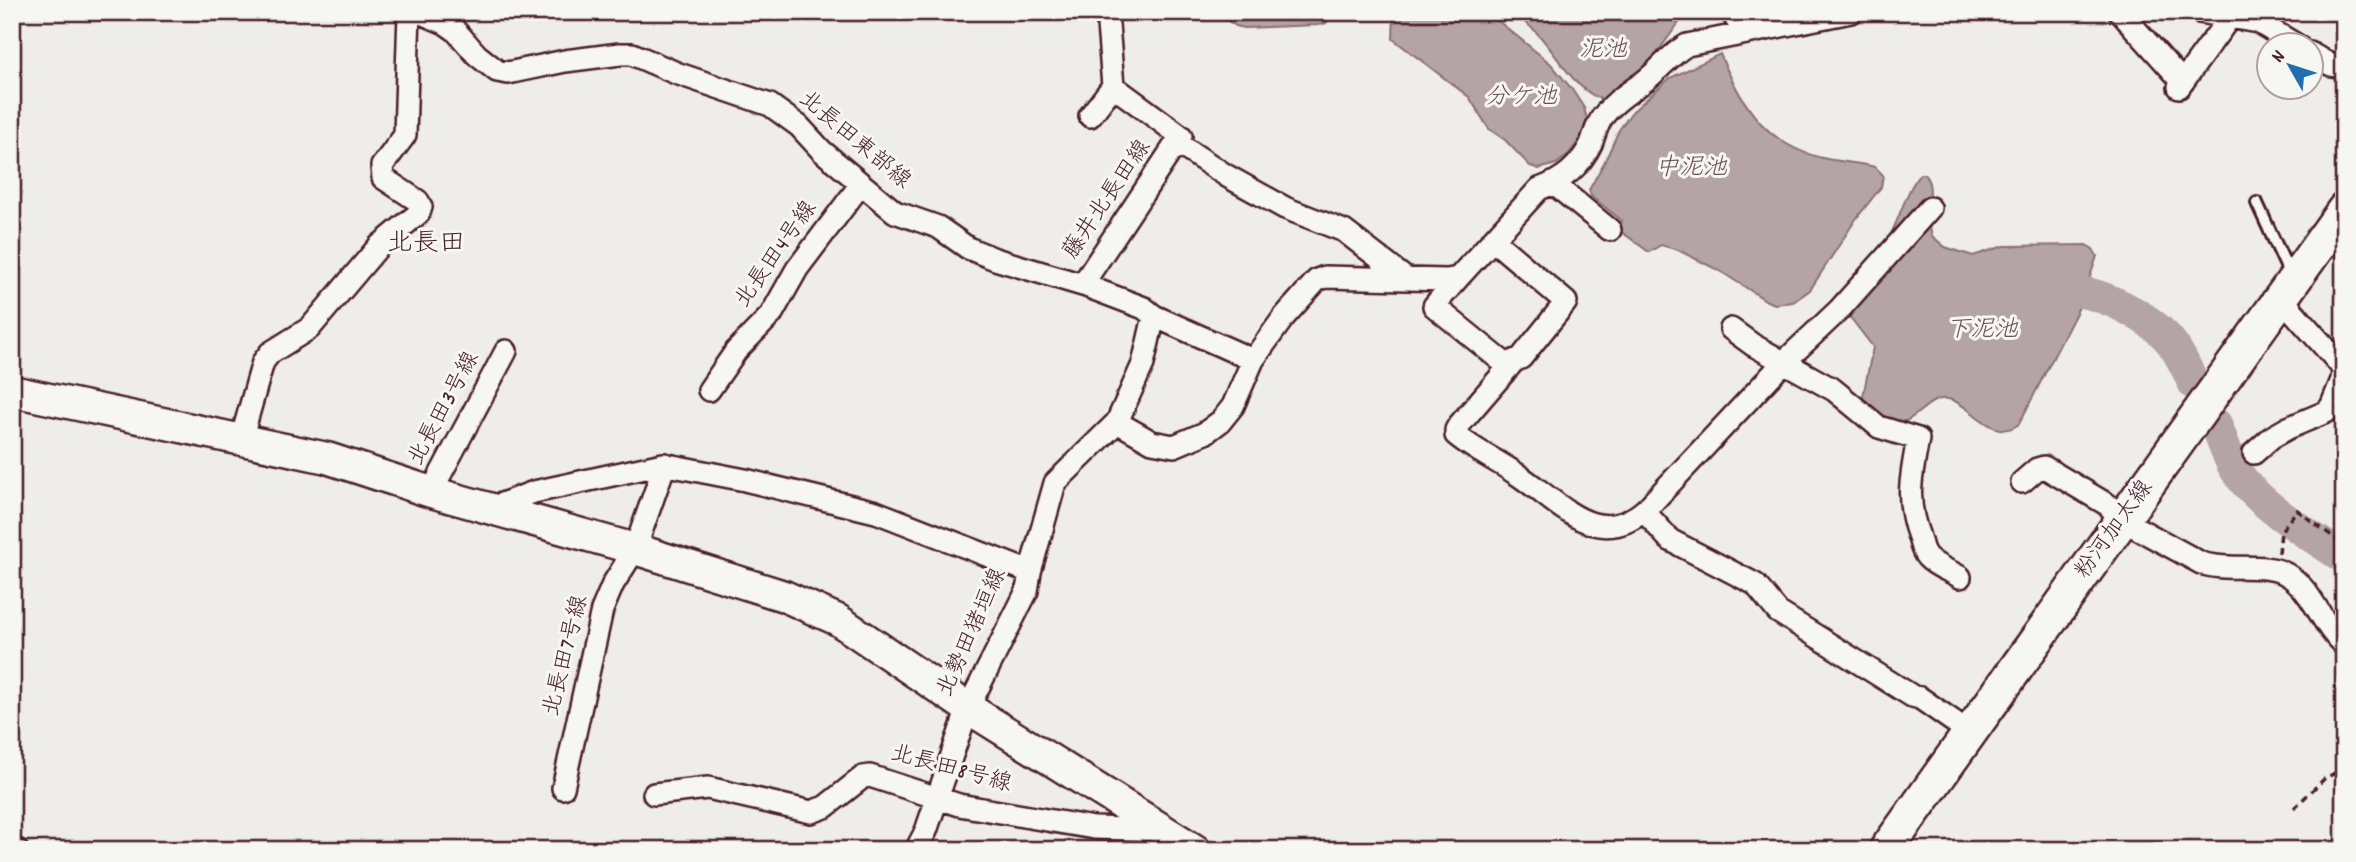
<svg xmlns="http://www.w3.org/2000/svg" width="2356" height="862" font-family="Dekko,'Klee One',sans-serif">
  <rect width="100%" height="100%" fill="#efedea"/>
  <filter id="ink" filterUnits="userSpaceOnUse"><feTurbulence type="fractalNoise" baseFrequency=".0143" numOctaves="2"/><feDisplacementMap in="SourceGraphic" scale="14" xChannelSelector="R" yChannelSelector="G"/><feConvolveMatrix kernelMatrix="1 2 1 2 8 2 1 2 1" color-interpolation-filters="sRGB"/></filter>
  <g filter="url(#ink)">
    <path fill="#b4a4a5" stroke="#8a6f74" stroke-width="2" d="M 1215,12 L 1334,12 L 1326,23 L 1318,25 L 1245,28 L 1236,26 Z
      M 1394,12 L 1427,12 L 1441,16 L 1460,12 L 1484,12 L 1497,20 L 1551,64 L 1571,88 L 1584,108 L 1587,119 L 1581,139 L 1566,157 L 1556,164 L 1539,169 L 1530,166 L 1505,140 L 1489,129 L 1469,97 L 1393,39 Z
      M 1511,12 L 1664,12 L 1681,20 L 1648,65 L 1604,100 C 1574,91 1558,55 1537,33 C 1530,25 1520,19 1511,12 Z
      M 1720,54 C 1742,106 1767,147 1827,159 C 1843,162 1859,163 1875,167 L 1883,175 L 1881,187 L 1856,219 L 1810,290 L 1793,302 L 1775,304 L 1767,301 L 1720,271 L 1678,250 L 1661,245 L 1649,252 L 1619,230 L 1621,220 L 1591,196 L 1589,190 L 1606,159 L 1619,130 L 1632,112 L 1670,78 Z
      M 1920,174 L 1924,174 C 1935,186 1927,204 1928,219 C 1929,225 1931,231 1932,236 L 1945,247 L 1973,256 L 2004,246 L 2086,245 L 2093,249 L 2097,256 L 2081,303 L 2019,424 C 1994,443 1973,407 1952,400 C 1925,391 1914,433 1889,420 C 1880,416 1871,407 1862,401 L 1873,347 L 1840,304 C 1855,284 1873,264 1886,243 C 1899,222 1905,192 1920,174 Z"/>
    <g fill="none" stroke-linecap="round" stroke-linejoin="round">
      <path stroke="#b4a4a5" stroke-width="32" d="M 2043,300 C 2048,297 2053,293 2058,292 C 2092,285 2149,316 2170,341 C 2180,353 2187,370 2194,384
        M 2216,424 C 2221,437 2226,451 2232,464 C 2253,503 2307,533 2344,558"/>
      <g stroke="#4a1f2b" stroke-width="16">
        <path id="lane" d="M 2257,203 L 2291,277"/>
      </g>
      <g stroke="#4a1f2b" stroke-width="26">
        <path id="street" d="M 419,12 L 445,23 L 455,30 L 477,55 L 497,71 L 508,73 L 565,61 L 620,54 L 632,54 L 676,73 L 770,105 L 799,126 L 822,151 L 895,212 L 938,227 L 968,248 L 995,259 L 1086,286 L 1144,308 L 1154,316 L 1143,364 L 1117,422
          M 1731,12 L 1746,33
          M 2120,12 L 2183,82
          M 2199,12 L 2258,22 L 2298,46
          M 2310,53 L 2331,65 L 2344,67
          M 2179,87 L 2230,17
          M 1090,116 L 1113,86
          M 1177,143 L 1227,176 L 1285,208 L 1344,231 L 1405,278
          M 1554,184 L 1610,230
          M 1493,240 L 1566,302 L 1521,358 L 1514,361 L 1459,425 L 1456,430 L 1456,435 C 1474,450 1496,460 1515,473 C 1559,501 1598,555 1649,506 L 1784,362 L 1839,310 L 1930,208
          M 1458,278 L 1434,306 L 1509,367
          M 1082,285 L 1181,136 L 1113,86 L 1107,12
          M 1154,316 L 1253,360
          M 1731,329 L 1753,345 L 1834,390 L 1879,427 L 1918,439 C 1911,478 1905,499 1919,537 C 1921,544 1922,552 1927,557 C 1935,566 1950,571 1960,577
          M 709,390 L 736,351 L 771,315 L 797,269 L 861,184
          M 241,440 L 263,362 L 270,353 L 310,328 L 379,246 L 419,213 L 421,207 L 418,201 L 383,178 L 382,166 L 405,135 L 409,12
          M 2254,453 L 2272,437 L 2288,428 L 2326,412 L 2331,407 L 2342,380 L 2343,370 L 2339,363 L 2281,298
          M 2022,482 L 2037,469 L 2044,467 L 2108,505 L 2122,520 L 2201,563 C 2226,572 2266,562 2286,574 C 2313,589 2321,625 2344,645
          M 431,492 L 506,351
          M 491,508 L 534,492 L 663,464 L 745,480 L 876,512 L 1030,572
          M 1644,511 L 1670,540 L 1755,584 L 1778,612 L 1912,696 L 1920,698 L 1970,733
          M 563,788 L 602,610 L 613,584 L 635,549 L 665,464
          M 654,794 L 708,788 L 811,812 L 825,807 L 863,777 L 870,776 L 959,805 L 1094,828 L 1162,830
          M 12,848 L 17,850
          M 916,850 L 926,831 L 968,708 L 1027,591 L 1030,572 L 1055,483 L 1117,422 L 1152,442 L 1174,446 L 1205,433 L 1221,421 L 1233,406 L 1253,360 L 1284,317 L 1317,280 L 1325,277 L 1447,280 L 1458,278 L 1539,189 C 1562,181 1580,167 1591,144 C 1595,134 1597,123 1604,115 C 1615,100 1632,91 1646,80 C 1661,68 1671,54 1687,45 L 1851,12"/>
      </g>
      <g stroke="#4a1f2b" stroke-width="35">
        <path id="secondary" d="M 12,391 L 327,458 L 431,492 L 635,549 L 784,596 L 838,620 L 968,708 L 1195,850"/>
      </g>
      <g stroke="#4a1f2b" stroke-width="38">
        <path id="primary" d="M 1886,850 L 2344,210"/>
      </g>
      <path stroke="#4a1f2b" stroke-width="3.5" stroke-dasharray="7 5" stroke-linecap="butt" d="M 2279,553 L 2281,531 L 2297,510 L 2344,545
        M 2294,808 L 2324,779 L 2344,768"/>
      <use href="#lane" stroke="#f6f6f2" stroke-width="10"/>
      <use href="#street" stroke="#f6f6f2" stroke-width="21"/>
      <use href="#secondary" stroke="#f6f6f2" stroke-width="30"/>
      <use href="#primary" stroke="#f6f6f2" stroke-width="33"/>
    </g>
  </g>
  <g text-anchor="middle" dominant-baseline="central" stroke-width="6" stroke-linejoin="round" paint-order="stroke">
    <g font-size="23" fill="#4a1f2b" stroke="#f6f6f2">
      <text transform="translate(854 141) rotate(40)">北長田東部線</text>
      <text transform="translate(1108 200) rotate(-56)">藤井北長田線</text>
      <text transform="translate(777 255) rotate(-55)">北長田4号線</text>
      <text transform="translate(445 409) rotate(-62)">北長田3号線</text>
      <text transform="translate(2115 530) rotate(-54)">粉河加太線</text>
      <text transform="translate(973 633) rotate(-66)">北勢田猪垣線</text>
      <text transform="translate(567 656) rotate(-76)">北長田7号線</text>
      <text transform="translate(951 770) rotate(15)">北長田8号線</text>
    </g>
    <g font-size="24" font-style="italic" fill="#6f4e56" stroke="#f6f6f2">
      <text x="1603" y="51">泥池</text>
      <text x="1521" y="98">分ケ池</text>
      <text x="1691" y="169">中泥池</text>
      <text x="1982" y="331">下泥池</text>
    </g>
    <g font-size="26" fill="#4a1f2b" stroke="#f6f6f2">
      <text x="426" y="244">北長田</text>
    </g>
  </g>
  <rect width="2356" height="862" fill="none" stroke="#f6f6f2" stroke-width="42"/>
  <rect x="21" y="21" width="2314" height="820" fill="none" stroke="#4a1f2b" stroke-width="2.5" filter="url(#ink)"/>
  <g transform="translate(2290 66) rotate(309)"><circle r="33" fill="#f6f6f2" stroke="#b1a0a2" stroke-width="2"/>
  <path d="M0-5L12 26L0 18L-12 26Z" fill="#1f6fb2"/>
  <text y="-10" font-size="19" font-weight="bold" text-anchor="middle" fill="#4a1f2b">N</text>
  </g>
</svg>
